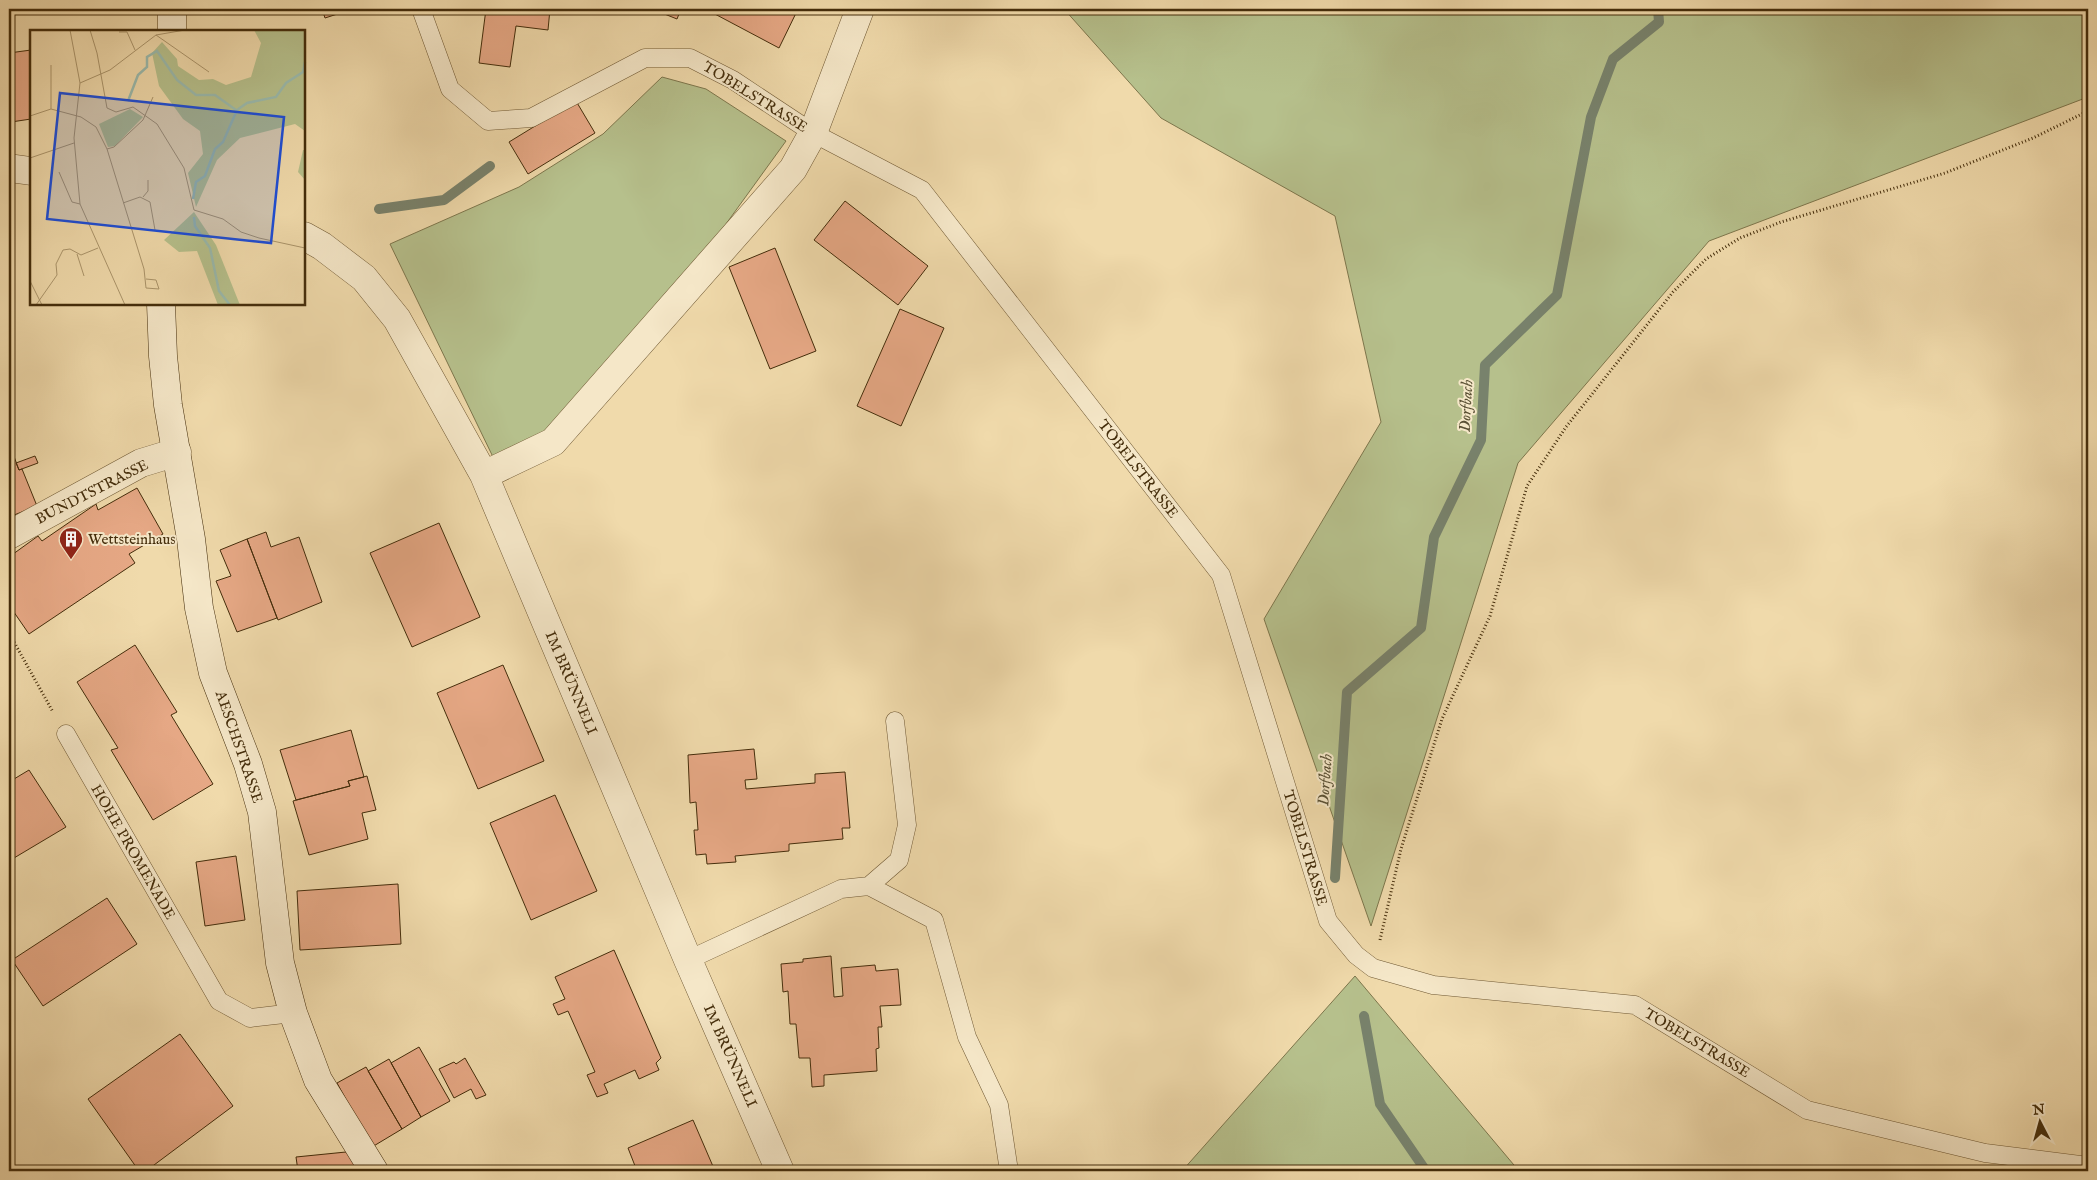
<svg xmlns="http://www.w3.org/2000/svg" width="2097" height="1180" font-family="'IM FELL English',serif">
  <rect width="100%" height="100%" fill="#f0daab"/>
  <filter id="stains"><feTurbulence type="fractalNoise" baseFrequency=".004" numOctaves="4"/><feColorMatrix values="0 0 0 0 .2 0 0 0 0 .09 0 0 0 0 .02 0 0 0 .5 -.17"/></filter>
  <radialGradient id="worn" r=".72"><stop offset=".6" stop-color="#630" stop-opacity="0"/><stop offset="1" stop-color="#630" stop-opacity=".3"/></radialGradient>
  <path fill="#b6c08c" stroke="#7d764c" d="M 1064,9 L 2088,9 L 2088,97 L 1709,241 L 1518,463 L 1371,926 L 1264,619 L 1381,422 L 1335,216 L 1161,118 Z
    M 662,77 L 706,89 L 786,141 L 684,282 L 559,433 L 493,457 L 390,244 L 519,187 L 603,134 Z
    M 1355,976 L 1519,1171 L 1182,1171 Z"/>
  <g fill="none" stroke-linecap="round" stroke-linejoin="round">
    <path stroke="#78826c" stroke-width="10" d="M 379,209 L 444,200 L 490,166
      M 1335,878 L 1347,692 L 1421,628 L 1434,537 L 1481,440 L 1485,365 L 1557,295 L 1591,117 L 1613,59 L 1659,22 L 1658,9
      M 1364,1016 L 1380,1104 L 1426,1171"/>
  </g>
  <path fill="#e6a885" stroke="#442d0b" d="M 322,9 L 353,9 L 325,18 Z
    M 486,9 L 550,9 L 548,30 L 516,26 L 510,67 L 479,63 Z
    M 658,9 L 681,9 L 677,19 L 657,11 Z
    M 716,9 L 798,9 L 779,48 L 713,13 Z
    M 31,50 L 31,119 L 11,122 L 9,53 Z
    M 576,101 L 595,133 L 528,174 L 509,142 Z
    M 845,201 L 928,266 L 898,305 L 814,240 Z
    M 775,248 L 816,351 L 770,369 L 729,267 Z
    M 900,309 L 944,328 L 901,426 L 857,406 Z
    M 9,443 L 19,470 L 22,469 L 37,506 L 9,517 Z
    M 35,456 L 38,463 L 19,470 L 16,463 Z
    M 137,488 L 163,534 L 129,554 L 135,563 L 29,634 L 9,605 L 9,557 L 38,536 L 42,541 L 96,504 L 98,510 Z
    M 439,523 L 480,617 L 412,647 L 370,553 Z
    M 266,532 L 271,547 L 299,537 L 322,602 L 278,620 L 247,539 Z
    M 247,539 L 277,618 L 237,632 L 216,581 L 231,576 L 220,550 Z
    M 135,645 L 177,712 L 171,715 L 213,784 L 153,820 L 111,750 L 118,748 L 77,682 Z
    M 503,665 L 544,761 L 478,789 L 437,693 Z
    M 351,730 L 364,777 L 348,781 L 350,786 L 296,800 L 280,750 Z
    M 754,749 L 757,779 L 745,780 L 746,789 L 815,783 L 815,774 L 845,772 L 850,828 L 842,828 L 843,839 L 789,844 L 789,851 L 735,856 L 736,862 L 707,864 L 706,854 L 696,855 L 694,830 L 698,830 L 696,802 L 690,803 L 688,755 Z
    M 29,770 L 66,827 L 14,858 L 9,850 L 9,782 Z
    M 367,776 L 376,810 L 362,813 L 368,839 L 309,855 L 293,801 L 350,786 L 348,781 Z
    M 555,795 L 597,891 L 531,920 L 490,823 Z
    M 236,856 L 245,920 L 205,926 L 196,862 Z
    M 398,884 L 401,944 L 300,950 L 297,891 Z
    M 107,898 L 137,944 L 43,1006 L 12,960 Z
    M 614,950 L 661,1058 L 656,1063 L 659,1070 L 639,1079 L 635,1070 L 604,1084 L 608,1093 L 597,1097 L 587,1075 L 595,1072 L 568,1011 L 558,1015 L 553,1004 L 565,999 L 555,977 Z
    M 831,956 L 834,997 L 843,996 L 841,968 L 875,965 L 876,971 L 898,969 L 901,1005 L 880,1006 L 882,1027 L 878,1027 L 879,1048 L 876,1049 L 877,1071 L 824,1075 L 824,1086 L 812,1087 L 810,1058 L 799,1058 L 796,1024 L 790,1024 L 788,991 L 783,992 L 781,964 L 803,962 L 803,959 Z
    M 180,1034 L 233,1106 L 146,1171 L 139,1171 L 88,1099 Z
    M 419,1047 L 450,1101 L 421,1117 L 391,1063 Z
    M 465,1058 L 486,1095 L 476,1099 L 471,1089 L 454,1098 L 439,1069 L 454,1062 L 456,1064 Z
    M 389,1059 L 421,1117 L 402,1129 L 368,1071 Z
    M 366,1067 L 402,1129 L 372,1147 L 337,1083 Z
    M 693,1120 L 715,1171 L 637,1171 L 628,1148 Z
    M 356,1151 L 359,1171 L 298,1171 L 296,1157 Z"/>
  <g fill="none" stroke-linecap="round" stroke-linejoin="round">
    <g stroke="#6f5833" stroke-width="19">
      <path id="service" d="M 421,9 L 450,89 L 488,121 L 531,118 L 645,58 L 690,58 L 733,80 L 813,133 L 922,190 L 1221,575 L 1328,921 L 1356,955 L 1373,968 L 1433,985 L 1635,1005 L 1807,1110 L 1985,1153 L 2088,1166
        M 66,734 L 219,1001 L 250,1018 L 293,1013
        M 869,886 L 899,860 L 907,825 L 895,721
        M 688,960 L 841,889 L 869,886 L 934,920 L 967,1037 L 999,1105 L 1009,1171"/>
    </g>
    <g stroke="#6f5833" stroke-width="29">
      <path id="minor" d="M 9,168 L 31,171
        M 304,236 L 322,246 L 364,278 L 397,319 L 484,475 L 688,960 L 780,1171
        M 484,475 L 553,442 L 793,169 L 813,133 L 860,9
        M 9,535 L 141,463 L 177,452"/>
    </g>
    <g stroke="#442d0b" stroke-width="29">
      <path id="secondary" d="M 172,31 L 172,9
        M 161,304 L 163,356 L 168,405 L 191,539 L 199,608 L 213,673 L 248,764 L 262,812 L 280,963 L 293,1013 L 318,1080 L 374,1171"/>
    </g>
    <path stroke="#442d0b" stroke-width="3" stroke-dasharray="1 2.5" stroke-linecap="butt" d="M 9,633 L 53,712
      M 1380,940 L 1401,849 L 1442,719 L 1490,616 L 1527,486 L 1566,427 L 1673,292 L 1706,259 L 1740,238 L 1781,222 L 1945,173 L 2033,138 L 2088,111"/>
    <use href="#service" stroke="#f5e7c8" stroke-width="18"/>
    <use href="#minor" stroke="#f5e7c8" stroke-width="28"/>
    <use href="#secondary" stroke="#f5e7c8" stroke-width="28"/>
  </g>
  <defs>
    <g id="building-pin" transform="scale(1.25)"><path d="M0 17L-7.5 6A9.5 9.5 0 1 1 7.5 6Z" fill="#8f2418" stroke="#f5e7c8"/><path d="M-4-6H4V6H1V3H-1V6H-4ZM-2.5-4.3h1.7v1.8h-1.7ZM.8-4.3h1.7v1.8H.8ZM-2.5-1h1.7V.8h-1.7ZM.8-1h1.7V.8H.8Z" fill="#fff"/></g>
  </defs>
  <g fill-rule="evenodd">
    <use href="#building-pin" x="71" y="539"/>
  </g>
  <g text-anchor="middle" dominant-baseline="central" stroke-width="4" stroke-linejoin="round" paint-order="stroke">
    <g font-size="15" fill="#442d0b" stroke="#f5e7c8">
      <text transform="translate(755 97) rotate(32)">TOBELSTRASSE</text>
      <text transform="translate(1138 469) rotate(52)">TOBELSTRASSE</text>
      <text transform="translate(92 492) rotate(-27)">BUNDTSTRASSE</text>
      <text transform="translate(571 683) rotate(67)">IM BRÜNNELI</text>
      <text transform="translate(239 747) rotate(71)">AESCHSTRASSE</text>
      <text transform="translate(1305 848) rotate(73)">TOBELSTRASSE</text>
      <text transform="translate(133 852) rotate(60)">HOHE PROMENADE</text>
      <text transform="translate(1697 1043) rotate(31)">TOBELSTRASSE</text>
      <text transform="translate(730 1056) rotate(66)">IM BRÜNNELI</text>
    </g>
    <g font-size="15" fill="#442d0b" stroke="#f5e7c8" text-anchor="start">
      <text x="88" y="539">Wettsteinhaus</text>
    </g>
    <g font-size="16" font-style="italic" fill="#5a5034" stroke="#f5e7c8">
      <text transform="translate(1467 406) rotate(-87)">Dorfbach</text>
      <text transform="translate(1326 780) rotate(-86)">Dorfbach</text>
    </g>
  </g>
  <g transform="translate(30 30)">
    <rect width="275" height="275" fill="#f0daab"/>
    <path d="M 224,0 L 275,0 L 275,101 L 265,94 L 210,108 L 187,130 L 166,177 L 158,143 L 173,124 L 170,101 L 153,89 L 129,56 L 122,23 L 132,12 L 147,29 L 148,36 L 169,50 L 183,49 L 196,55 L 221,47 L 231,13 ZM 100,79 L 113,87 L 85,116 L 78,117 L 69,94 ZM 273,120 L 275,120 L 275,150 L 268,142 ZM 164,182 L 186,215 L 210,275 L 188,275 L 167,221 L 149,222 L 134,210 Z" fill="#b6c08c"/>
    <path fill="none" stroke="#9abaad" stroke-width="2.5" d="M 98,71 L 108,45 L 117,37 L 117,27 L 127,21 L 147,50 L 166,65 L 185,65 L 206,80M 163,169 L 166,152 L 175,146 L 185,119 L 193,112 L 207,80 L 217,73 L 246,67 L 256,53 L 273,42 L 275,32M 164,187 L 165,196 L 180,218 L 189,261 L 200,275"/>
    <path fill="none" stroke="#ab956b" stroke-width="1" d="M 40,0 L 50,53 L 44,108 L 50,174 L 95,275M 60,0 L 67,23 L 77,78 L 86,82 L 103,77 L 127,94 L 154,138 L 164,180 L 193,189 L 211,202 L 229,208 L 275,218M 89,2 L 97,2 L 105,20M 126,5 L 179,42M 21,35 L 21,79M 50,53 L 80,40 L 126,5 L 155,0M 0,86 L 21,79 L 51,87 L 66,97 L 77,119 L 114,239 L 116,258 L 129,259 L 126,250 L 116,249M 77,119 L 84,117 L 113,90 L 123,67M 0,128 L 44,113M 29,142 L 42,172 L 50,174M 113,167 L 118,161 L 118,150M 93,173 L 110,167 L 120,172 L 125,200M 47,224 L 54,246M 0,251 L 12,275M 6,275 L 27,245 L 26,234 L 33,220 L 40,219 L 51,225 L 68,218"/>
    <path fill="#1d4ed8" fill-opacity="0.15" stroke="#1d4ed8" stroke-width="2.5" d="M 30,63 L 254,87 L 241,213 L 17,189 Z"/>
    <rect width="275" height="275" fill="none" stroke="#442d0b" stroke-width="2.5"/>
  </g>
  <rect width="2097" height="1180" fill="none" stroke="#f0daab" stroke-width="30"/>
  <rect x="10" y="10" width="2077" height="1160" fill="none" stroke="#442d0b" stroke-width="2.5"/>
  <rect x="15" y="15" width="2067" height="1150" fill="none" stroke="#442d0b"/>
  <g transform="translate(2040 1122) rotate(354)" stroke="#f5e7c8" stroke-width="4" paint-order="stroke">
  <path d="M0-4L9 19L0 12L-9 19Z" fill="#442d0b"/>
  <text y="-8" font-size="14" font-weight="bold" text-anchor="middle" fill="#442d0b">N</text>
  </g>
  <rect width="100%" height="100%" filter="url(#stains)"/>
  <rect width="100%" height="100%" fill="url(#worn)"/>
</svg>
